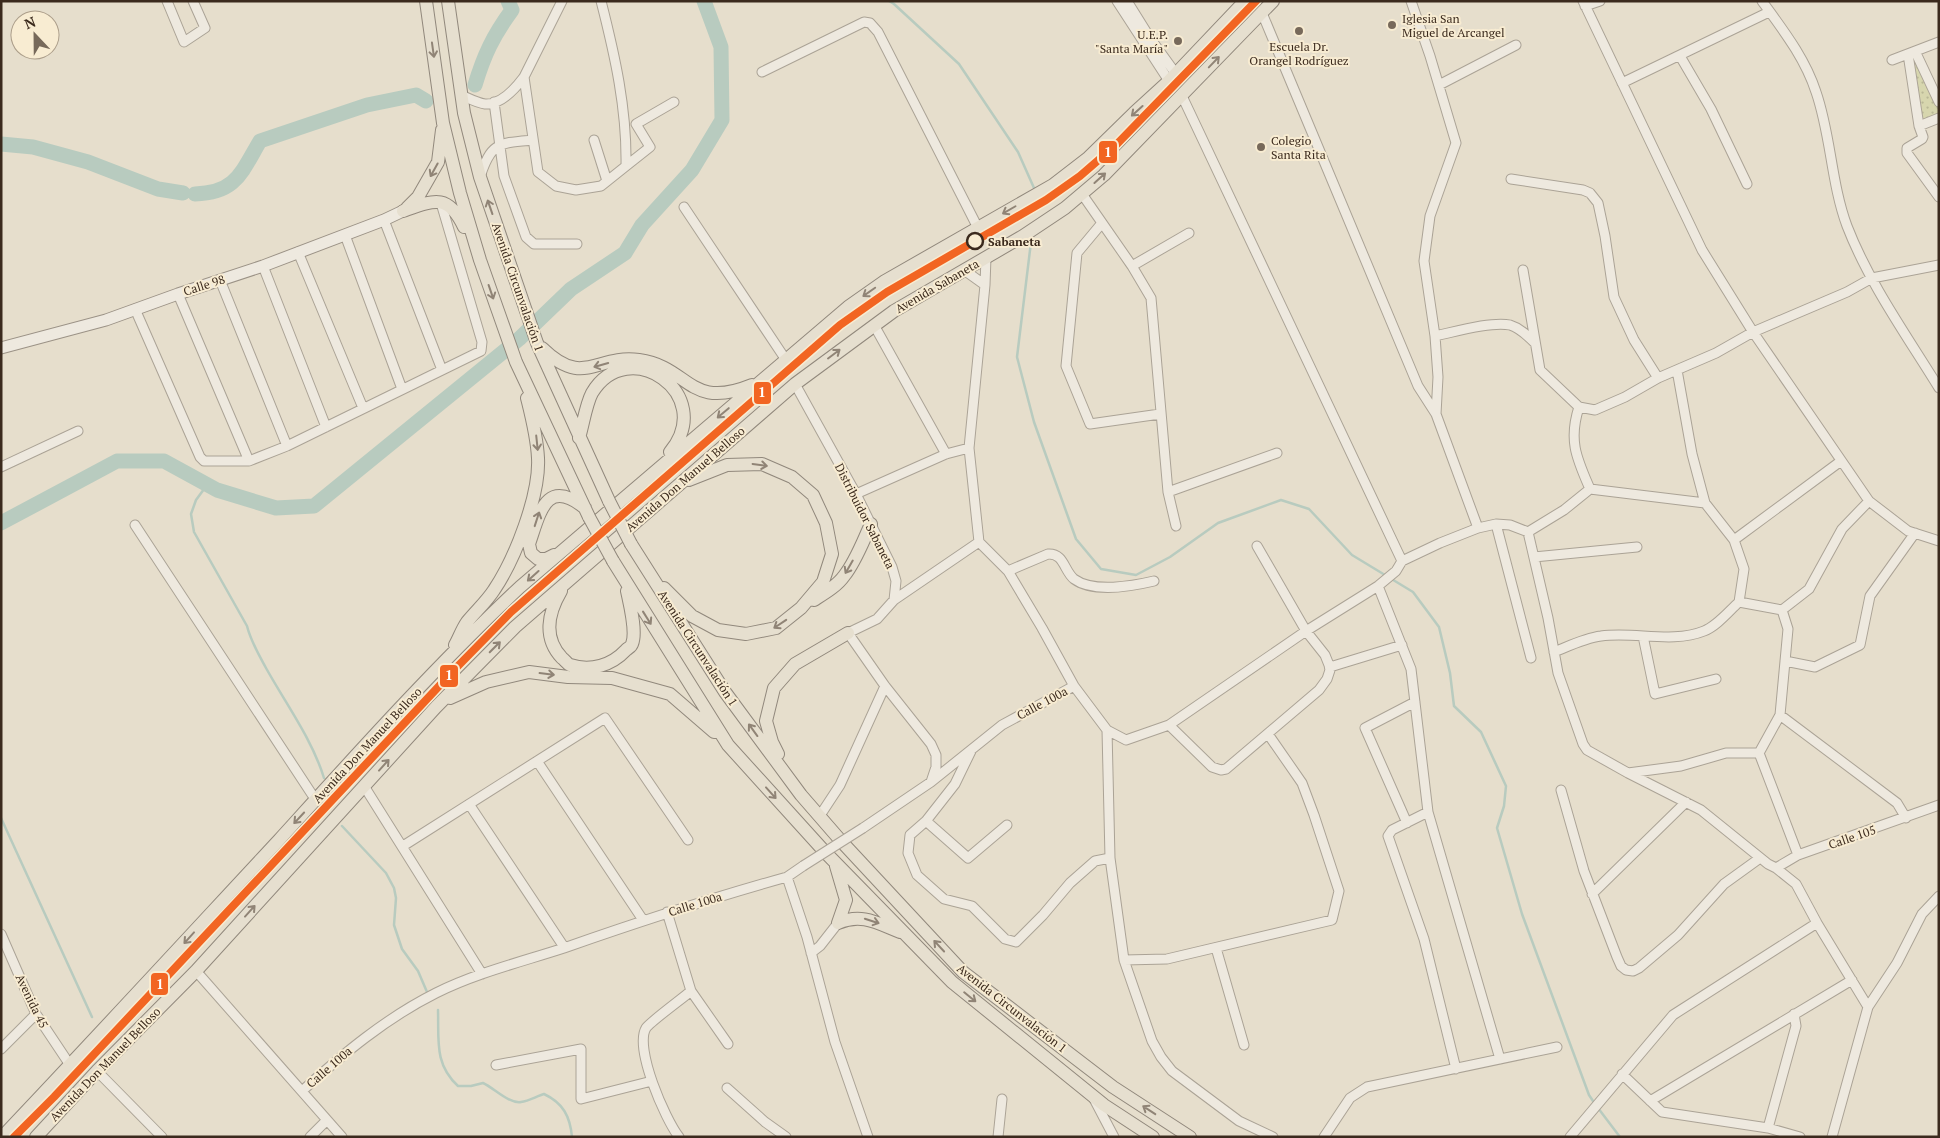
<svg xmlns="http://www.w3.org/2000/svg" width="1940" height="1138" font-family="'PT Serif',serif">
  <defs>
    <pattern id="grass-dots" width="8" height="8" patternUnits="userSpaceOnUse" patternTransform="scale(1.25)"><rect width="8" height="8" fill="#d7d6ae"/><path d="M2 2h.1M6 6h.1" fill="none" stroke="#b9b895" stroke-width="1.8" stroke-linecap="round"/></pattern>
  </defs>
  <rect width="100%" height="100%" fill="#e6decc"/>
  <path fill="url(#grass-dots)" d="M 1912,53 L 1939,110 L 1939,113 L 1920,121 Z"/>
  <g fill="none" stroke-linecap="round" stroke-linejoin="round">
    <path stroke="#b8cbbf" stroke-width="2.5" d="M 889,1 L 894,4 L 959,64 L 1018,152 L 1034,188
      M 1031,242 L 1017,357 L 1034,422 L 1076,539 L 1101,569 L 1136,575 L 1170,557 L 1218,523 L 1281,500 L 1309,509 L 1352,555 L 1413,592 L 1439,627 L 1450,673 L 1454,706 L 1481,732 L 1506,786 L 1504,806 L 1497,828 L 1522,914 L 1589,1095 L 1595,1104
      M 207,485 L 196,500 L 191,514 L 194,532 L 247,626 C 251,642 259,655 266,668 C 286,704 312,739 324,778
      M 1,818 L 92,1017
      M 342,826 L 386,873 L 394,888 L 396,898 L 394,925 L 402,949 L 418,971 L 427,992
      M 438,1010 C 439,1040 434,1064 458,1086 L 471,1086 L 483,1083 C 494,1088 509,1104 521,1102 C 529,1101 537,1096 544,1094 C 563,1103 570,1116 572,1137
      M 1598,1108 L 1620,1137"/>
    <path stroke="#b8cbbf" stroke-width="15" d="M 475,85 C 484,55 493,36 512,10 L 508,1
      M 1,144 L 33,147 L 88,162 L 158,189 L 183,193
      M 195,194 C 236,193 241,173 260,141 L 367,105 L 416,95 L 426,101
      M 1,523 L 117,461 L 164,461 L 217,490 L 276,508 L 314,506 L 519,339 L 571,289 L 625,253 L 642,225 L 692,170 L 722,120 L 721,47 L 704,1"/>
    <g stroke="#aba396" stroke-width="11">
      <path id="street" d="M 167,1 L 184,42 L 205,28 L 193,1
        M 562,1 L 524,77 L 538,172 L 556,186 L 576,190 L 601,186 L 626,166 C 627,109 615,56 601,1
        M 1117,1 L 1169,81
        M 1127,1 L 1150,38 L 1176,74
        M 1411,1 L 1430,56 L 1456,143 L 1430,216 L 1424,261 L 1435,336 L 1438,377 L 1436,414
        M 1583,1 L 1702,250 L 1753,332 L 1869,501 L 1908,531 L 1939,541
        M 1762,1 C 1783,30 1805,58 1816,92 C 1831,135 1831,183 1847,226 C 1869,283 1907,336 1939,388
        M 1585,6 L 1600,1
        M 1262,13 L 1418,386 L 1436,414 L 1478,528
        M 1915,51 L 1939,102
        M 1908,54 L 1919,126 L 1939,118
        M 1680,56 L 1711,109 L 1747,184
        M 1892,60 L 1939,42
        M 762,72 L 864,22 L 870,23 L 878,32 L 978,228
        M 1622,83 L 1769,12
        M 1439,85 L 1516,45
        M 461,95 C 468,98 477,103 485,104 C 501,105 515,89 524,77
        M 1182,96 L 1402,561
        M 494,102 L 504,176 L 526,237 L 534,244 L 577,244
        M 1919,126 L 1923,137 L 1922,139 L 1907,148 L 1907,153 L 1939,197
        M 594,140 L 607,181
        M 626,166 L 650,147 L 636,124 L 674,102
        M 480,177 C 491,142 499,143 533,140
        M 1511,179 L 1583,190 L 1590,193 L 1598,203 L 1605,236 L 1614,297 L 1634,340 L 1658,378
        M 1082,194 L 1132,266 L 1151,298 L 1168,492 L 1176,526
        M 684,207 L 786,360
        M 384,220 L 442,370
        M 1102,223 L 1077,253 L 1066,366 L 1090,424 L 1160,414
        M 345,235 L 402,389
        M 298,252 L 363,408
        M 263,266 L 326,427
        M 1132,266 L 1189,233
        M 964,270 L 985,285 L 986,257
        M 1523,270 L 1540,370 L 1579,407 L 1595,410 L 1625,397 L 1658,378 L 1716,353 L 1753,332 L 1847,292 L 1872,278 L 1939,265
        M 220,280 L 287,446
        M 178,294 L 249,461
        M 135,309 L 200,457 L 204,461 L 249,461 L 287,446 L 481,351 L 482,342 L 441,203
        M 874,325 L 946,454
        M 1435,336 C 1454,332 1492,321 1510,325 C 1520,328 1528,336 1535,343
        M 795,384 L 856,494 L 892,567 L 896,581 L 894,600
        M 1579,407 C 1568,441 1577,459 1590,489 L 1705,503
        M 1,467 L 78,431
        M 1168,492 L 1277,453
        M 856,494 L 946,454 L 969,448
        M 1496,524 L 1531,658
        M 135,525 L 315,799
        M 1528,532 L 1548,618 L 1558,673 L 1583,744 L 1587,750 L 1628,773 L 1701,810 L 1768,864 L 1776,868 L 1798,855 L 1939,805
        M 1734,540 L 1841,461
        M 979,542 L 1008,571 L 1042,628 L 1074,686 L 1107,730 L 1126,740 L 1169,725 L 1306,631 L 1378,586 L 1396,571 L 1402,561 L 1440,543 L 1478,528 L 1496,524 L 1510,525 L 1528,532 L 1564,510 L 1590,489
        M 1534,557 L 1637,547
        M 1008,571 L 1048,554 C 1064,553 1064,571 1074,579 C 1093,593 1133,586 1154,581
        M 1378,586 L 1411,669 L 1428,812 L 1500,1059
        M 1739,602 L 1782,610 L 1809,589 L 1842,529 L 1869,501
        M 1643,636 L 1655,694 L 1716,679
        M 1554,652 C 1569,646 1585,638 1601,636 C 1634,631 1672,644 1704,631 C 1717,626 1729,611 1739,602 L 1744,569 L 1734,540 L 1705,503 L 1692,454 L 1677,370
        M 1785,661 L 1815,667 L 1860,645 L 1870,596 L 1915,533
        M 1330,667 L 1402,645
        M 1780,715 L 1897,803 L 1906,818
        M 1169,725 L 1212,767 L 1221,770 L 1226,769 L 1319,690 L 1327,679 L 1330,670 L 1329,665 L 1325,655 L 1306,631 L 1257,546
        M 1107,730 L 1110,858 L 1124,960 L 1152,1041 L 1161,1057 L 1172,1071 L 1239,1121 L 1273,1137
        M 971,751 L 955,784 L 926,821 L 968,858 L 1007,825
        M 1759,753 L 1780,715 L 1788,629 L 1782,610
        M 537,761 L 643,920
        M 1628,773 L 1681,766 L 1726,753 L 1759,753 L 1798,855
        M 931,782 L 936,767 L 936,755 L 931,744 L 885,686 L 848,633 L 877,619 L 894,600 L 979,542 L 969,448 L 985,285
        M 364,786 L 482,974
        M 1561,790 L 1584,871 L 1617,957 L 1621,966 L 1626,970 L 1633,971 L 1639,968 L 1678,935 L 1724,884 L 1760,858
        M 469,804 L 564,947
        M 1428,812 L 1392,830 L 1388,836 L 1424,939 L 1456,1069
        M 819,817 L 840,785 L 885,686
        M 926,821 L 910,835 L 908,853 L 917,875 L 944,899 L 972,906 L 1005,939 L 1016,942 L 1043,915 L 1070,883 L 1095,861 L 1110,858
        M 1407,823 L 1365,728 L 1415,702
        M 863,828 L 931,782 L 1002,725 L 1074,686
        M 403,846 L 605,718 L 688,840
        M 1776,868 L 1796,884 L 1817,923 L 1868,1007
        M 787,877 L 807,937 L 835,1042 L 868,1137
        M 1592,894 L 1686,802
        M 667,912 L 691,991 C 683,998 650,1022 646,1028 C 634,1048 665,1119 679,1137
        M 1,934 L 36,1014 L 70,1065
        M 1216,948 L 1244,1045
        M 811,953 L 820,946 L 838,923
        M 1124,960 L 1167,959 L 1332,920 L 1339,891 L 1314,815 L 1302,783 L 1268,734
        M 196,971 L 342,1137
        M 691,991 L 728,1044
        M 1,1049 L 36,1014
        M 496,1065 L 581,1049 L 581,1099 L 652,1081
        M 97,1071 L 162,1137
        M 1622,1074 L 1662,1112 L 1768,1128 L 1800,1137
        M 727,1088 L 765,1122 L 786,1137
        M 302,1091 C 343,1054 386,1018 436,993 C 476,973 521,962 564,948 C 638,922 712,898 787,877 L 803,866
        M 1094,1099 L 1114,1137
        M 1650,1101 L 1852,980
        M 1768,1128 L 1796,1026 L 1794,1014
        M 310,1137 L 327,1120
        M 998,1137 L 1002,1099
        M 1324,1137 L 1350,1098 L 1367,1087 L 1557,1047
        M 1570,1137 L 1673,1015 L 1817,923
        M 1832,1137 L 1868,1007 L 1897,963 L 1922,914 L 1939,896"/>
    </g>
    <g stroke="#9b9286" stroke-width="13">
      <path id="secondary" d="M 1,348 L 106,320 L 178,294 L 263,266 L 384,220 L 403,211"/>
    </g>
    <g stroke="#91887c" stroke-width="14">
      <path id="primary" d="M 426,1 L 443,123 L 460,193 L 480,260 L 516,362 L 589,517
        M 448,1 L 464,113 L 480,177 L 537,343 L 609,501
        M 407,208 L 418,197 L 438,162 L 442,130
        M 403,211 C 434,200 448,193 464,227
        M 542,348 C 584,389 596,354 639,360 C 690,367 688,411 752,385
        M 579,438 C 583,425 586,404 592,393 C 628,333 718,394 670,452
        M 631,544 L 725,692 L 801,795 L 841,841 L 963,972 L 1113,1087 L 1190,1137
        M 554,555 L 546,559 L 538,559 L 531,553 L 529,544 C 540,512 546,477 585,508
        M 613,561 L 728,745 L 824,851 L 952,982 L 1104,1105 L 1153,1137
        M 664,588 L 692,616 L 718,630 L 746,634 L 776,628 L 801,608 L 823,582 L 832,554 L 826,523 L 813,495 L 792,477 L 762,464 L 727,465 L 689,480
        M 561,591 C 548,613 543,638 562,658 C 565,660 567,664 570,665 C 591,672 612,665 626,650 C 628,648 631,647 632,644 C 637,632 630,605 627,591
        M 814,600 C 825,593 837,586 844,576 C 856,561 863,541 871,524
        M 455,645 C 459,638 462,629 467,622 C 476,611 487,601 494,590 C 515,559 540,495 538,458 C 537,437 532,418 527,398
        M 450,698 L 486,682 L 529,672 L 568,677 L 612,678 L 670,694 L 714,732
        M 778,754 L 772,742 L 766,721 L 774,688 L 795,664 L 848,633
        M 836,866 L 846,900 L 838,923
        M 838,923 C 862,913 877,923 900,932
        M 2,1137 C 95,1039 187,939 279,840 C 357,754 435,667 520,587 L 848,307 L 885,281 L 1053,185 L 1088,158 L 1134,113 L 1169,81 L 1245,1
        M 36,1137 L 97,1071 L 196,971 L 436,707 L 515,627 L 795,384 L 894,311 L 1023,236 L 1065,208 L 1104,175 L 1273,1"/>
    </g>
    <use href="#street" stroke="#eee9df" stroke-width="9"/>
    <use href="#secondary" stroke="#eee9df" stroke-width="11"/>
    <use href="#primary" stroke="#e6dfcf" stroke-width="12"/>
    <g stroke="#aba396" stroke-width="11" stroke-linecap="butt">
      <path id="street-bridge" d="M 803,866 L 863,828"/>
    </g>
    <g stroke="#91887c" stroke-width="14" stroke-linecap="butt">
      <path id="primary-bridge" d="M 609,501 L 631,544
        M 589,517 L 613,561"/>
    </g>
    <use href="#street-bridge" stroke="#eee9df" stroke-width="9"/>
    <use href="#primary-bridge" stroke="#e6dfcf" stroke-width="12"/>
    <g stroke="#f8ecd2" stroke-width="11">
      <path id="rail-1" d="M 14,1137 L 54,1097 L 456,668 L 511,612 L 840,325 L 887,292 L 1046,200 L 1080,176 L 1117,144 L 1256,1"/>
    </g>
    <use href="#rail-1" stroke="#f26522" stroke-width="8"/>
  </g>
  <defs><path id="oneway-shaft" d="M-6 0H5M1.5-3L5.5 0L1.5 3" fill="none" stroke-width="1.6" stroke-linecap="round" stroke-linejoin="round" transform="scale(1.25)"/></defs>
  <g stroke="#908476">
    <use href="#oneway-shaft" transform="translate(433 50) rotate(82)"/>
    <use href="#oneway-shaft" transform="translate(1214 62) rotate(-46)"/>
    <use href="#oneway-shaft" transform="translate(1137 111) rotate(138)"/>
    <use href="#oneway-shaft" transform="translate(434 170) rotate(119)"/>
    <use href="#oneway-shaft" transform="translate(1100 178) rotate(-42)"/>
    <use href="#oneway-shaft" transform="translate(490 207) rotate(-109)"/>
    <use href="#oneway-shaft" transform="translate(1009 210) rotate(150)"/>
    <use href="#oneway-shaft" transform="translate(491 292) rotate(71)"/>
    <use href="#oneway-shaft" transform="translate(869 292) rotate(145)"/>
    <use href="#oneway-shaft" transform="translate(834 354) rotate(-37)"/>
    <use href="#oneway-shaft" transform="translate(601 365) rotate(164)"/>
    <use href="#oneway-shaft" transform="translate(723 413) rotate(140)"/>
    <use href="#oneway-shaft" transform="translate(537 443) rotate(84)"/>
    <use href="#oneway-shaft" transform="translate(760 465) rotate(8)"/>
    <use href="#oneway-shaft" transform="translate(537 519) rotate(-72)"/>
    <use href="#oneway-shaft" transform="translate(849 567) rotate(120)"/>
    <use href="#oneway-shaft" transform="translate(533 576) rotate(138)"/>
    <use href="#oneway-shaft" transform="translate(647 618) rotate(58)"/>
    <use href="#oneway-shaft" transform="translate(780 624) rotate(146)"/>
    <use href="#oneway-shaft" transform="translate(495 647) rotate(-45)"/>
    <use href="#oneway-shaft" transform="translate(547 674) rotate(7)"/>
    <use href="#oneway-shaft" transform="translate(753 730) rotate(-126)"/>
    <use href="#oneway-shaft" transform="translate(384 765) rotate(-48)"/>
    <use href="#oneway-shaft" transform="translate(771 793) rotate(48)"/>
    <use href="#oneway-shaft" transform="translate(299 818) rotate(133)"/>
    <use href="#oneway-shaft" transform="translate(250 911) rotate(-48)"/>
    <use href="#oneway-shaft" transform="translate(872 921) rotate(18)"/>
    <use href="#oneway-shaft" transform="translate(189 938) rotate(132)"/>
    <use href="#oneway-shaft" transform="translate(939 946) rotate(-133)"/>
    <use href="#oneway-shaft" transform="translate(970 997) rotate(39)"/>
    <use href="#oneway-shaft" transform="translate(1149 1110) rotate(-147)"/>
  </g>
  <g fill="#77695a" stroke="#f8ecd2" stroke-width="2">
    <circle cx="1392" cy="25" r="5"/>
    <circle cx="1299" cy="31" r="5"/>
    <circle cx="1178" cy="41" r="5"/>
    <circle cx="1261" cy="147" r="5"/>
  </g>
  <circle fill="#f8ecd2" stroke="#3b2a1d" stroke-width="2.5" cx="975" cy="241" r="8"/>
  <g text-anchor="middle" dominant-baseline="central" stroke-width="4" stroke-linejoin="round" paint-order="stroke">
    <g font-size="12" fill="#3b2a1d" stroke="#f8ecd2" text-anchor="start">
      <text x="1402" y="18">Iglesia San<tspan x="1402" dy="14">Miguel de Arcangel</tspan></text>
      <text x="1168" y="34" text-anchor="end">U.E.P.<tspan x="1168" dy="14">"Santa María"</tspan></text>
      <text x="1299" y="46" text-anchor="middle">Escuela Dr.<tspan x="1299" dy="14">Orangel Rodríguez</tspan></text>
      <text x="1271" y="140">Colegio<tspan x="1271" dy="14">Santa Rita</tspan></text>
    </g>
    <g font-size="12" font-weight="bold" fill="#3b2a1d" stroke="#f8ecd2" text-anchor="start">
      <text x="988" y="241">Sabaneta</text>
    </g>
    <g font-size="12" fill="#3b2a1d" stroke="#f8ecd2">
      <text transform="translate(204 285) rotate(-18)">Calle 98</text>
      <text transform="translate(937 286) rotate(-30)">Avenida Sabaneta</text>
      <text transform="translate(518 287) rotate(71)">Avenida Circunvalación 1</text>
      <text transform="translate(685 479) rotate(-41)">Avenida Don Manuel Belloso</text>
      <text transform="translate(865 516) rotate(63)">Distribuidor Sabaneta</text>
      <text transform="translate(698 648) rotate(57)">Avenida Circunvalación 1</text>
      <text transform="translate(1042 703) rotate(-28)">Calle 100a</text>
      <text transform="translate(367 745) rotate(-47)">Avenida Don Manuel Belloso</text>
      <text transform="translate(1852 837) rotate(-19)">Calle 105</text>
      <text transform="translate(695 904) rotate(-17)">Calle 100a</text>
      <text transform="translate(32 1001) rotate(64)">Avenida 45</text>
      <text transform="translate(1012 1008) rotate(38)">Avenida Circunvalación 1</text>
      <text transform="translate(105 1064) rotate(-46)">Avenida Don Manuel Belloso</text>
      <text transform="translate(329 1067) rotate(-41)">Calle 100a</text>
    </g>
  </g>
  <g stroke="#f8ecd2" stroke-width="2">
    <rect x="1098" y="140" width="20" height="24" rx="5" fill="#f26522"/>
    <rect x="753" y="381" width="19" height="24" rx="5" fill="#f26522"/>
    <rect x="439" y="664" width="20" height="24" rx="5" fill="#f26522"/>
    <rect x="150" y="972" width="19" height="24" rx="5" fill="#f26522"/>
  </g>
  <g font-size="14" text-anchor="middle" font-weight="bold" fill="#fff">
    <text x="1108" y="157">1</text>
    <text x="762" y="397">1</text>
    <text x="449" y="680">1</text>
    <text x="160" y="989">1</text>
  </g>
  <rect width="1940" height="1138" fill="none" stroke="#3b2a1d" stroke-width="5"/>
  <g transform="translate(35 35) rotate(338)"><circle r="24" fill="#f8ecd2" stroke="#ac9e8a"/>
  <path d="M0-4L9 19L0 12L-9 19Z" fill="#77695a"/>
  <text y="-8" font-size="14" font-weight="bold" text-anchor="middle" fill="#3b2a1d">N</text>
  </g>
</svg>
